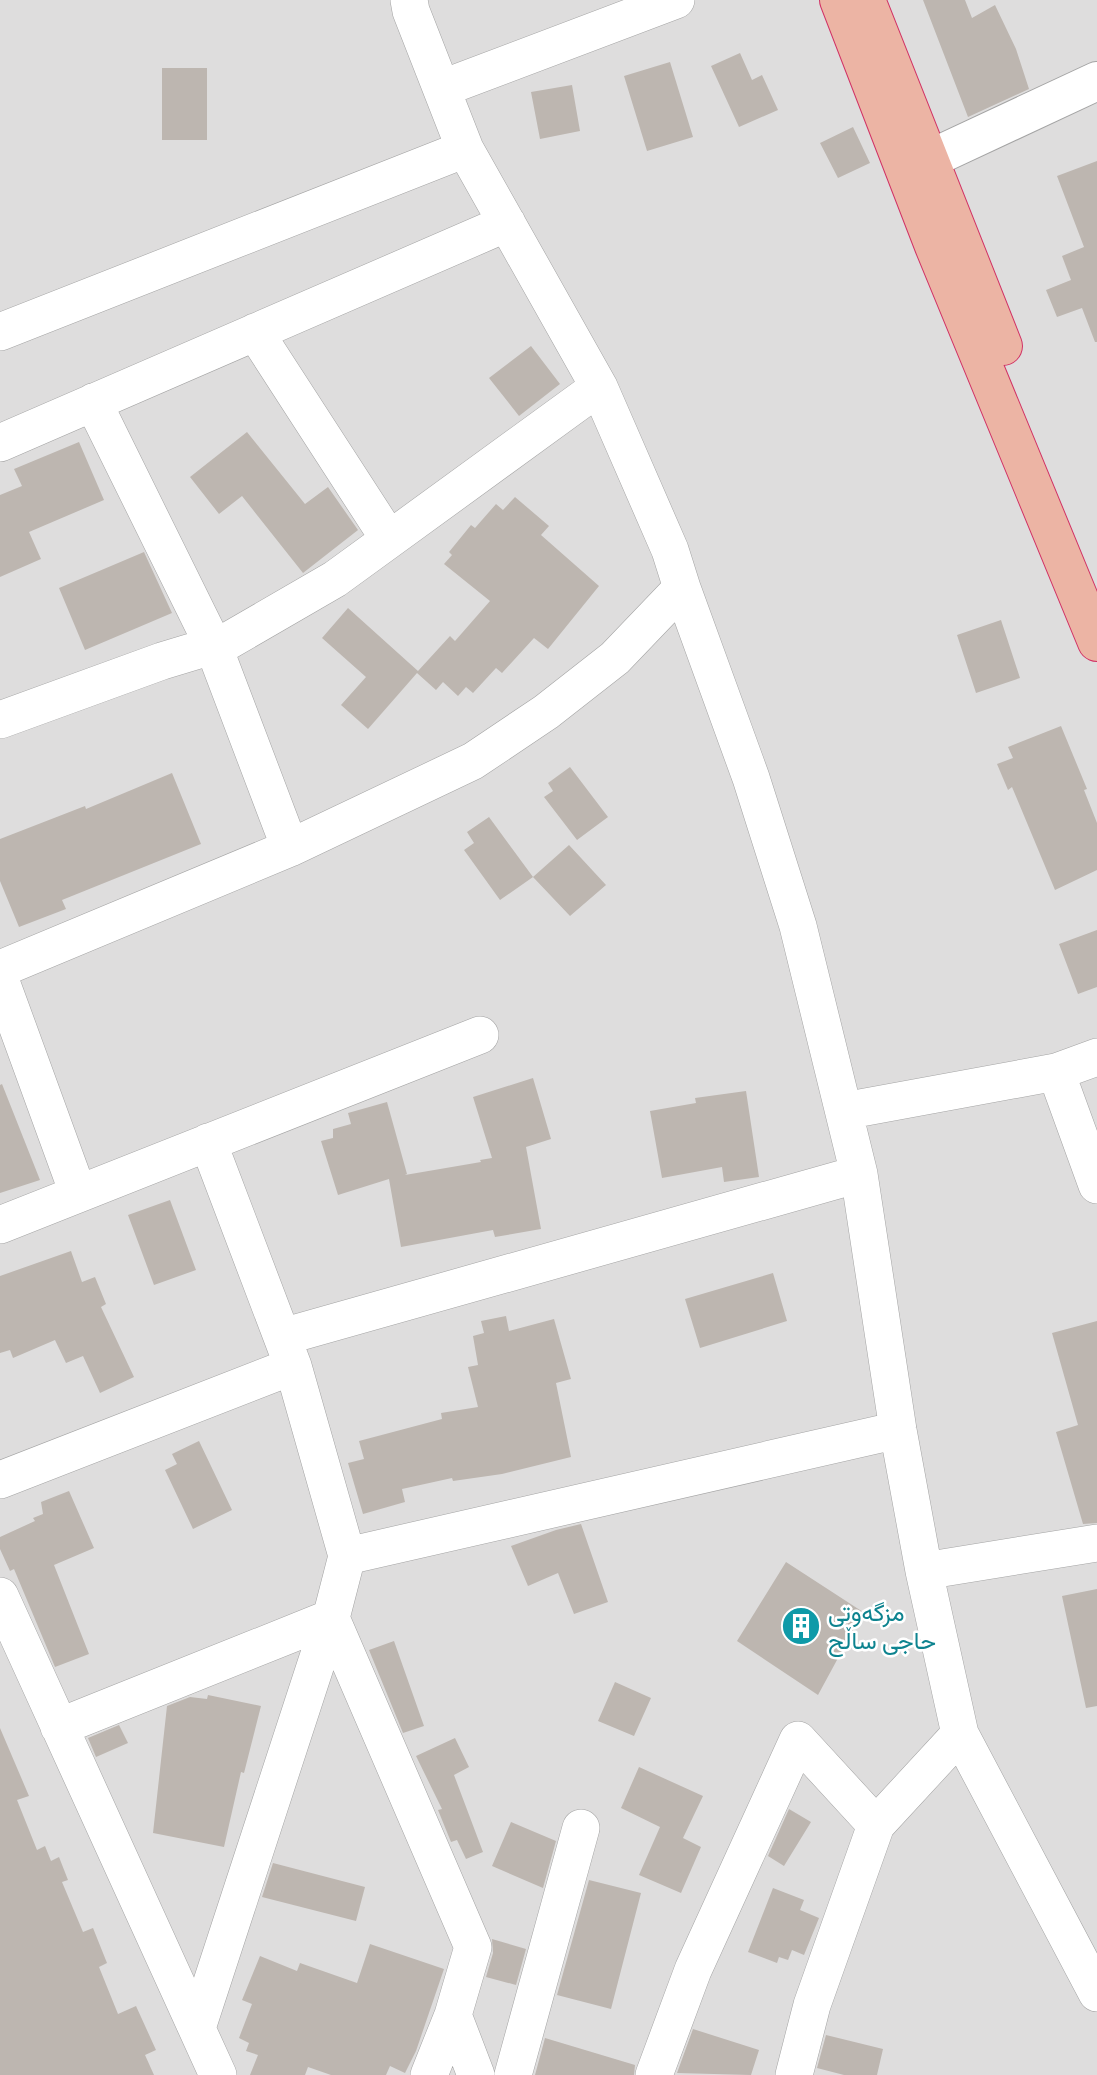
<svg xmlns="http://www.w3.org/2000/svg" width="1097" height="2075" font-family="Cabin,Vazirmatn,sans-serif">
  <rect width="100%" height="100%" fill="#f0ede7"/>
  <path fill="#dedddd" d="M 0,0 L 1097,0 L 1097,2075 L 0,2075 Z"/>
  <path fill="#bdb6b0" d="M 923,0 L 965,0 L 972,18 L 995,5 L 1016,49 L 1029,89 L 968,117 Z
    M 740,53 L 752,80 L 762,75 L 778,110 L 739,127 L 711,66 Z
    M 670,62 L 693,137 L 647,151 L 624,76 Z
    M 162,68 L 207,68 L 207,140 L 162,140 Z
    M 572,85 L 580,131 L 540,139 L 531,92 Z
    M 853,127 L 870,163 L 838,178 L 820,143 Z
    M 1097,161 L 1097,342 L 1095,342 L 1082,308 L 1057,317 L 1046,290 L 1071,280 L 1062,256 L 1084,247 L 1057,176 Z
    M 531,346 L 560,384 L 519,416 L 489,378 Z
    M 247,432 L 305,504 L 328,487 L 358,530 L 303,573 L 242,496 L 219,514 L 190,477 Z
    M 79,442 L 104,500 L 29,532 L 41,559 L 0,577 L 0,495 L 22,486 L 14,469 Z
    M 515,497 L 549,526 L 541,535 L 599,586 L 548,649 L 534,638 L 502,673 L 496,668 L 473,693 L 466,687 L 458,696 L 443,682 L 436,690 L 417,673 L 368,729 L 341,705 L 366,677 L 322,638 L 348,608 L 418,671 L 450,636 L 455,641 L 490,601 L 444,564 L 452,555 L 449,552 L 471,525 L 475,528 L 496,504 L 503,510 Z
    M 144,552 L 172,613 L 85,650 L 59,588 Z
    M 1001,620 L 1020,678 L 976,693 L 957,635 Z
    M 1061,726 L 1087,789 L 1084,790 L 1097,823 L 1097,870 L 1055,890 L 1012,787 L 1008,790 L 997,764 L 1013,758 L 1008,747 Z
    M 570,767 L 608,817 L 577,840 L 544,797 L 553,791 L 548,783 Z
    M 172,773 L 201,844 L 62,900 L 66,909 L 19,927 L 0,881 L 0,839 L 85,806 L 86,809 Z
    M 489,817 L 533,877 L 500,900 L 464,850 L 474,843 L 467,832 Z
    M 569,845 L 606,885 L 570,916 L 533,877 Z
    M 1097,930 L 1097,987 L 1078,994 L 1059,944 Z
    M 533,1078 L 551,1139 L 526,1147 L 541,1229 L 495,1237 L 493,1230 L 401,1247 L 389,1179 L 338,1195 L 321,1141 L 333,1138 L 333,1129 L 351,1124 L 348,1113 L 387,1102 L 407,1174 L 405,1175 L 481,1162 L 480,1160 L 492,1158 L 473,1097 Z
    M 2,1084 L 40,1180 L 0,1193 L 0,1085 Z
    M 746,1091 L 759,1177 L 724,1182 L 722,1167 L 662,1178 L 650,1111 L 696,1103 L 695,1098 Z
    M 170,1200 L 196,1270 L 154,1285 L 128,1215 Z
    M 71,1251 L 82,1282 L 95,1277 L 106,1304 L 101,1307 L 134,1377 L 100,1393 L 83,1356 L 66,1363 L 55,1340 L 13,1358 L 10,1350 L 0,1353 L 0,1276 Z
    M 773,1273 L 787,1321 L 700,1348 L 685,1299 Z
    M 506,1316 L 509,1331 L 554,1319 L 571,1379 L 556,1383 L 571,1457 L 502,1474 L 453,1481 L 452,1478 L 402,1489 L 405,1502 L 363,1514 L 348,1463 L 364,1459 L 359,1441 L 442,1419 L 441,1413 L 478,1407 L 468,1367 L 478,1365 L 473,1336 L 484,1333 L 481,1321 Z
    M 1097,1321 L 1097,1523 L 1083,1524 L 1056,1432 L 1078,1425 L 1052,1333 Z
    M 199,1441 L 232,1510 L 193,1529 L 165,1470 L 177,1464 L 172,1454 Z
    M 69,1491 L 94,1548 L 54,1565 L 89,1654 L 55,1667 L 14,1569 L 10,1571 L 0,1549 L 0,1537 L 35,1521 L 33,1518 L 43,1514 L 41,1502 Z
    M 581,1524 L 608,1602 L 574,1614 L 558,1573 L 528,1586 L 511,1546 L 556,1530 Z
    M 786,1562 L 863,1612 L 818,1695 L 737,1641 Z
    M 1097,1589 L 1097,1706 L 1086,1708 L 1062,1596 Z
    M 394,1641 L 424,1726 L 403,1733 L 369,1650 Z
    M 615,1682 L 651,1698 L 634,1736 L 598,1721 Z
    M 208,1695 L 261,1706 L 244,1773 L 241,1772 L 224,1847 L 153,1833 L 167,1706 L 190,1697 L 207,1699 Z
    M 119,1725 L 128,1743 L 96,1757 L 88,1738 Z
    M 0,1728 L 29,1796 L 17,1800 L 37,1850 L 45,1846 L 51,1861 L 59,1857 L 68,1880 L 62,1882 L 83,1932 L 93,1928 L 107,1963 L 99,1967 L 118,2014 L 136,2006 L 156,2050 L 145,2055 L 154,2075 L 0,2075 Z
    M 455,1738 L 469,1767 L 454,1775 L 483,1852 L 466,1859 L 457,1840 L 451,1842 L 438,1810 L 442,1809 L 416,1756 Z
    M 639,1767 L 703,1796 L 683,1838 L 701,1847 L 681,1893 L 639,1875 L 660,1827 L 621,1808 Z
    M 789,1809 L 811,1822 L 784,1866 L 768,1856 Z
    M 511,1822 L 556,1841 L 543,1888 L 492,1866 Z
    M 273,1863 L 365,1887 L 356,1921 L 262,1897 Z
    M 589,1880 L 641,1893 L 611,2009 L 557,1995 Z
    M 773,1888 L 804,1900 L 800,1910 L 819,1918 L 804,1955 L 792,1950 L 788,1960 L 779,1957 L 777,1963 L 748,1952 Z
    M 492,1939 L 526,1949 L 516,1985 L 486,1977 L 493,1953 Z
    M 370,1944 L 444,1969 L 416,2051 L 405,2073 L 390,2066 L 386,2075 L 331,2075 L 308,2067 L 305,2075 L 250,2075 L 258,2055 L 246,2051 L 249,2043 L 239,2038 L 252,2004 L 242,2000 L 260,1956 L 297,1971 L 300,1963 L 357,1983 Z
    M 693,2029 L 759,2050 L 751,2075 L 677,2073 Z
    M 826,2035 L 883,2049 L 877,2075 L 844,2075 L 817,2068 Z
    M 545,2038 L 635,2065 L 634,2075 L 535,2075 Z"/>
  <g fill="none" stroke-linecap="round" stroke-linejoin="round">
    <g stroke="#a4a4a4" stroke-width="38">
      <path id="minor" d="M 409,0 L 411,11 L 465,149 L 599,387 L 670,550 L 682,588 L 751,778 L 798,926 L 859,1174 L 898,1430 L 924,1571 L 960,1734 L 1097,1993
        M 443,88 L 676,0
        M 0,332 L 465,149
        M 255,332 L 389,539
        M 93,402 L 213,645 L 290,848
        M 0,443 L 507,223
        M 0,720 L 162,661 L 228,641 L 335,579 L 599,387
        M 0,969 L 290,848 L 473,761 L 546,712 L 615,658 L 682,588
        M 0,979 L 78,1193
        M 1056,1072 L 1097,1185
        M 844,1111 L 1056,1072 L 1097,1057
        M 0,1225 L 480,1035
        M 282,1337 L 859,1174
        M 0,1480 L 293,1366
        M 347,1556 L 898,1430
        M 924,1571 L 1097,1543
        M 0,1596 L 218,2075
        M 59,1727 L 331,1618 L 473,1947 L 453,2015 L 476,2075
        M 197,2028 L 331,1618 L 347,1556 L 293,1366 L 208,1142
        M 429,2075 L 453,2015
        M 513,2075 L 581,1828
        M 654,2075 L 693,1970 L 798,1740 L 876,1825
        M 794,2075 L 812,2005 L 876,1825 L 960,1734"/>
    </g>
    <g stroke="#a4a4a4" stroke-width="40">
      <path id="tertiary" d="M 904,166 L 930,159 L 1097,81"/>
    </g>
    <g stroke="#d13265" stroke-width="40">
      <path id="trunk" d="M 839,0 L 934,246 L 1097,642
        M 866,0 L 1003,346"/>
    </g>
    <use href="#minor" stroke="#fff" stroke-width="37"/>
    <use href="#tertiary" stroke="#fff" stroke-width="38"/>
    <use href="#trunk" stroke="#ecb4a4" stroke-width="38"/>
  </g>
  <defs>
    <g id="building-disc" transform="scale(2.0125)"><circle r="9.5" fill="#0f9aa8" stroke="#fff"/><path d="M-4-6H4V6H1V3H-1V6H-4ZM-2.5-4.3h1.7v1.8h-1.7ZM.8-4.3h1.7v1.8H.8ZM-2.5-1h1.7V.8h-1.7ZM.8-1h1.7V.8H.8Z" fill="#fff"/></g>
  </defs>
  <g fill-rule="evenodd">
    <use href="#building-disc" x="801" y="1626"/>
  </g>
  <g text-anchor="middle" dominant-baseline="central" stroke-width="5" stroke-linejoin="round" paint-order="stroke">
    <g font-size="24" fill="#0d838f" stroke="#fff" text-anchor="start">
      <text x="828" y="1612">مزگەوتی<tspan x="828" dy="28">حاجی ساڵح</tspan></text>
    </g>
  </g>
</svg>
